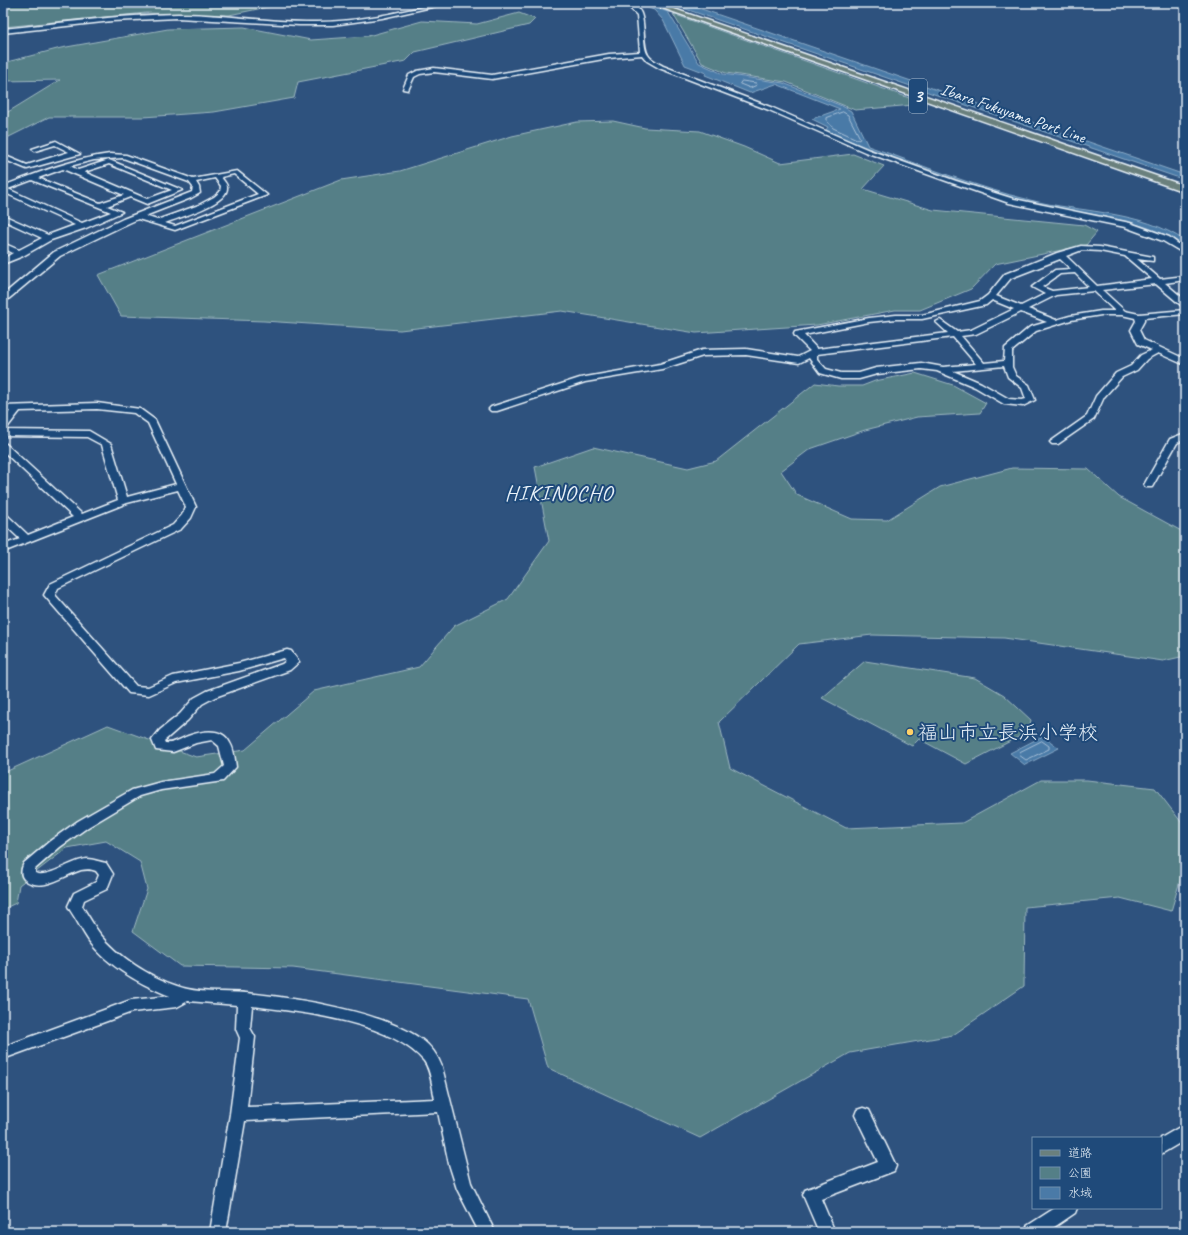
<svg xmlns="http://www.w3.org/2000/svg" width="1188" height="1235" font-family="Caveat,'Klee One',sans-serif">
  <rect width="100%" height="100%" fill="#2e527e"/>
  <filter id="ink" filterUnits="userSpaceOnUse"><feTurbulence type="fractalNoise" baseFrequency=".025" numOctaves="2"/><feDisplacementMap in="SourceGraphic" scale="8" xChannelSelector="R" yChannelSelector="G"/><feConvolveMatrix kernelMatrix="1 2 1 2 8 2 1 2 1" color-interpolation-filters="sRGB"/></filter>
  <g filter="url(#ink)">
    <path fill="#547f87" stroke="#9eb8c0" d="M 22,3 L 287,3 L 229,15 L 146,13 L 3,27 L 3,6 Z
      M 519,13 L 535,19 L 529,25 L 415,52 L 406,61 L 298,82 L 294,98 L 214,112 L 143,117 L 49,117 L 3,140 L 3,115 L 60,80 L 3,81 L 3,63 L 61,48 L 168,29 L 244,27 L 311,40 L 368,36 L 422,21 L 477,24 Z
      M 673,14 L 926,104 L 855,110 L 786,82 L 726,73 L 702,63 Z
      M 613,121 L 645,128 L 700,131 L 744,147 L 780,163 L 853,154 L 884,166 L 863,189 L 933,210 L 1084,225 L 1097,232 L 1086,245 L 995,264 L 971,289 L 920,310 L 895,310 L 817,325 L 696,333 L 562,311 L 400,330 L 264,321 L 121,316 L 98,275 L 341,180 L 400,171 L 512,136 L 577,122 Z
      M 915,373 L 953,385 L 986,403 L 980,413 L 917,417 L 865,430 L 810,449 L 781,471 L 797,495 L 852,519 L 887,520 L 940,487 L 1012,468 L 1088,469 L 1119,497 L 1185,533 L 1185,656 L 1163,661 L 1004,638 L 872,635 L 799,644 L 719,722 L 730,768 L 846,828 L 962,823 L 1041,780 L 1087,780 L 1155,788 L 1185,827 L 1185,864 L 1171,911 L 1120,898 L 1025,907 L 1024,986 L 953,1035 L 850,1053 L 700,1138 L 548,1068 L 528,999 L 293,968 L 180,966 L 133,931 L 147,889 L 140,862 L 106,841 L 67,848 L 19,885 L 16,903 L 3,909 L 3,773 L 108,725 L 196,757 L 245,750 L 314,691 L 419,667 L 454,626 L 508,599 L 549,541 L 535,467 L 593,447 L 688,468 L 716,461 L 815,383 L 838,386 L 862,386 L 875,381 Z
      M 865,661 L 975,678 L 1004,695 L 1031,720 L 1028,732 L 966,764 L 919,739 L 912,746 L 822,698 Z"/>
    <path fill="#4a7aa7" stroke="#89aac7" d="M 635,3 L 643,3 L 668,12 L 699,63 L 723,74 L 783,83 L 842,106 L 851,111 L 868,146 C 922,165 975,187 1030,200 C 1081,213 1141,210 1185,241 L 1185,247 C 1148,218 1083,215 1038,204 C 1000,196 964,182 928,169 C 893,157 859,146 826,130 L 828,127 L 812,119 L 840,109 L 776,84 L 750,93 L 705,75 L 706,73 L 685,65 L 663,20 L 654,10 Z
      M 668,3 L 684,3 L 1185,175 L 1185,180 Z
      M 1043,736 L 1059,748 L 1025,765 L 1010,753 Z"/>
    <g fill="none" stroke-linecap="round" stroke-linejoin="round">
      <path stroke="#a9c1d8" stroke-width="1" d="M 742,81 L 756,83 L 757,85 L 750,88 L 740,84 Z
        M 843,112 L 848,115 L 860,138 L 859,140 L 833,128 L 827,121 L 827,118 Z
        M 1042,741 L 1049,746 L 1049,749 L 1026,760 L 1019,755 L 1020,752 Z"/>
      <g stroke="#e8f1f8" stroke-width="3">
        <path id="minor" d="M 440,3 L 450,3 L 382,18 L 333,25 L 299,25 L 178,18 L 112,21 L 3,33 L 3,29 C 61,23 120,15 178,14 C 225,14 271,23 317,22 C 359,22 399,12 440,3 Z
          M 625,3 C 652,3 639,41 648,55 C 651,60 658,63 663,66 L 773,108 L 869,150 L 956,181 L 1014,199 L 1130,223 L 1169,237 L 1185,249 L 1185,254 L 1163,241 L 1125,227 L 1009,203 L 952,183 L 865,152 L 769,110 L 659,68 L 647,61 L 642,55 L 609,58 L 492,79 L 434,72 L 420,74 L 414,77 L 408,90 L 403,89 L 409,75 L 417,71 L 434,68 L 492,75 L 609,54 L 640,52 L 637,15 Z
          M 56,141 L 80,154 L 27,169 L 3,159 L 3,155 L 27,165 L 69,152 L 55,145 L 35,151 L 32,149 Z
          M 110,154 L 126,155 L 193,179 L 237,171 L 267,195 L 175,230 L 138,219 L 129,223 L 60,256 L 6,301 L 3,301 L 3,295 L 54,252 L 123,219 L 192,192 L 193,187 L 189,182 L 123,158 L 94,160 L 70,166 L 78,170 L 109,160 L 182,190 L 147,204 L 130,197 L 107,206 L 122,212 L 86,228 L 51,240 L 23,256 L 3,264 L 3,259 L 13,253 L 3,248 L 3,243 L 19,250 L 42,238 L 3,220 L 3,215 L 48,235 L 75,225 L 3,192 L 3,186 C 38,173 72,159 110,154 ZM 109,164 L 172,190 L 147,199 L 84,172 ZM 63,169 L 124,195 L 100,203 L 38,178 ZM 234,174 L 258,194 L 175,226 L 165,223 C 177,218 229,204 227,187 C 227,184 223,180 221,177 ZM 215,178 L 221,186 L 220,192 L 214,197 L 199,205 L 157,220 L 145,216 L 191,198 L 200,193 L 199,187 L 196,182 ZM 32,180 L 111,212 L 82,223 L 8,189 Z
          M 1081,246 L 1100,247 L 1153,257 L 1153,261 L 1137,259 L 1160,279 L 1185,276 L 1185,280 L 1165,283 L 1185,300 L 1185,306 L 1182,306 L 1156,284 L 1102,290 L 1125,311 L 1139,314 L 1185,310 L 1185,314 L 1144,318 L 1144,321 L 1139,330 L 1144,340 L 1185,359 L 1185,365 L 1158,353 L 1147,359 L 1137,370 L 1122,377 L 1104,397 L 1094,419 L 1058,444 L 1052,444 L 1050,442 L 1087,416 L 1096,396 L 1116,373 L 1131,366 L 1141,355 L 1152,350 L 1138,344 L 1131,330 L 1136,321 L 1135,318 L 1122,315 L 1101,315 L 1071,320 L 1036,331 L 1012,351 L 1012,367 L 1016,376 L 1029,385 L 1035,400 L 1023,406 L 1004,404 L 975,387 L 937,371 L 921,369 L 877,374 L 859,379 L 841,379 L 820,373 L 809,358 L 799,363 L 746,355 L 703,356 L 662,369 L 585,382 L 497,411 L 491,411 L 489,409 L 491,407 L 580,378 L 660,364 L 702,350 L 746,349 L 798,357 L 810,351 L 795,336 L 794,334 L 795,332 L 869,318 L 896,315 L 922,315 L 980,301 L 988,295 L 1005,274 L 1057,253 ZM 1082,250 L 1100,251 L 1125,256 L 1152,279 L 1097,286 L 1066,256 ZM 1060,259 L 1071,269 L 1055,270 L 1032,287 L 1045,294 L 1021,306 L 996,296 L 1011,278 ZM 1075,273 L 1089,287 L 1052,291 L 1042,287 L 1060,274 ZM 1094,291 L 1115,311 L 1101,311 L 1070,316 L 1056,320 L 1028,309 L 1056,295 ZM 992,300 L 1014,309 L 971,330 L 957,332 L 940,320 L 936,322 L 948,333 L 817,349 L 804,335 L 869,322 L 896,319 L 922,319 L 986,305 ZM 1021,312 L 1047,322 L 1030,327 L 1005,348 L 1004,361 L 984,363 L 961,336 L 976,334 ZM 953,337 L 976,364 L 943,367 L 921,363 L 876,368 L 859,373 L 841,373 L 826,369 L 817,359 L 817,354 ZM 1004,366 L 1008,377 L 1022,388 L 1026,399 L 1022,400 L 1009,399 L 981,383 L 953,371 Z
          M 97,403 L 140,409 L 155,420 L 196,507 L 191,518 L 181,529 L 58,588 L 55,595 L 136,686 L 148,687 L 173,676 L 239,663 L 287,650 L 291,651 L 299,662 L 290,670 L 215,697 L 202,704 L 188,720 L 164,741 L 165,743 C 174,744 180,739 188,736 C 202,731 222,727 230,743 C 234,749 235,760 236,767 L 223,781 L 161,790 L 140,796 L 88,827 L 60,847 L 35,869 L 35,873 C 48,879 72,860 87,859 C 93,859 100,862 106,863 L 113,874 L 107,889 L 84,900 L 82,906 C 88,915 93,925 100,934 C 119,957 148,976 177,986 C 198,994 223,991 246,993 C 295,998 381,1011 421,1039 C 431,1046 438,1056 442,1067 L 471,1183 L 495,1232 L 479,1232 L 457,1189 L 449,1164 L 438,1112 L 245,1121 L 226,1232 L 210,1232 L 230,1114 L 240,1038 L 236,1029 L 237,1005 L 188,1001 L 177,1007 L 132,1012 L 3,1059 L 3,1047 L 131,1000 L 170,996 C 140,984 109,967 89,941 C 82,931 77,920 70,910 L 68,906 L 74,893 L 96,882 L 99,875 L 96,871 C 91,869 87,869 81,870 C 64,875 43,893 25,880 C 20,876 21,869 24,863 L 50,841 L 78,821 L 132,790 L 161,782 L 215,774 L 224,766 L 219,746 L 212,740 L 196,743 L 173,752 L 156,750 L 152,740 L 160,730 L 180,714 L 194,698 L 207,691 L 282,664 L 286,661 L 284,658 L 239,671 L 176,683 L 149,695 L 129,693 L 44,595 L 50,584 L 173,525 L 182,515 L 186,507 L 178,490 L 127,503 L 3,552 L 3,545 L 20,539 L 3,523 L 3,514 L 7,515 L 28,535 L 73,517 L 3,451 L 3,443 L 6,444 L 82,514 L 118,500 L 102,445 L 87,437 L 3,436 L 3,430 L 89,431 L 111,444 L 127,497 L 176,484 L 148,423 L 134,413 L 97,409 L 20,411 L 6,429 L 3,430 L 3,421 L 10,411 L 3,412 L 3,406 ZM 252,1006 C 301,1012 390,1021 424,1061 C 431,1070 432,1087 435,1099 L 247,1107 L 255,1037 L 250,1028 Z
          M 1185,433 L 1185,439 L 1177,443 L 1152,487 L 1146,487 L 1144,485 L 1170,439 Z
          M 863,1108 L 869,1110 L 896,1166 L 894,1171 L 821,1199 L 835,1232 L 819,1232 L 803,1195 L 805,1190 L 878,1162 L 855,1115 L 857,1110 Z
          M 1185,1124 L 1185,1140 L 1161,1154 L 1161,1138 Z
          M 1055,1208 L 1077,1208 L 1075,1213 L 1047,1232 L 1025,1232 L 1027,1226 Z"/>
      </g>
      <g stroke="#e8f1f8" stroke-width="3">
        <path id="major" d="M 648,3 L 657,3 L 1185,186 L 1185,192 Z"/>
      </g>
      <use href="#minor" fill="#1f4a7a" fill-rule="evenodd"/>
      <use href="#major" fill="#6a807d" fill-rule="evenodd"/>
    </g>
  </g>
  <circle fill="#ffd166" stroke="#1f4a7a" stroke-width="1.5" cx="910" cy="732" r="4"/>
  <g text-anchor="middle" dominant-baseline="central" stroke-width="4" stroke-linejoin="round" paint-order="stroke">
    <g font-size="17" fill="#e8f1f8" stroke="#1f4a7a">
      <text transform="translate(1013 113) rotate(19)">Ibara Fukuyama Port Line</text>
    </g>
    <rect fill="#1f4a7a" stroke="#acbfd2" stroke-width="1" x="909" y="79" width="18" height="34" rx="3"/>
    <g font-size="19" font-weight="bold" fill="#e8f1f8">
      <text x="918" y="96">3</text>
    </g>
    <g font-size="20" fill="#e8f1f8" stroke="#1f4a7a" text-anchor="start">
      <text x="918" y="732">福山市立長浜小学校</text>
    </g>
    <g font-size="22" letter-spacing="1" fill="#e8f1f8" stroke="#1f4a7a">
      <text x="559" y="493">HIKINOCHO</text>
    </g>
  </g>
  <rect width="1188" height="1235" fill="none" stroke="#1f4a7a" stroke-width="16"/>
  <rect x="8" y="8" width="1172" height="1219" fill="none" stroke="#e8f1f8" stroke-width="1.5" filter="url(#ink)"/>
  <rect x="1032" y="1137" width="130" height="72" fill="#1f4a7a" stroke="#6f8dac"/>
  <rect x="1040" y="1150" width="20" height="6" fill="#6a807d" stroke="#6f8dac"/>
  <text x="1068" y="1157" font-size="12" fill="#e8f1f8">道路</text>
  <rect x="1040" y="1167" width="20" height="12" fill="#547f87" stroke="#6f8dac"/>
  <text x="1068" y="1177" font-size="12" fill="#e8f1f8">公園</text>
  <rect x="1040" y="1187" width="20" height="12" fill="#4a7aa7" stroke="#6f8dac"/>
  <text x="1068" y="1197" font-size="12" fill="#e8f1f8">水域</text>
</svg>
